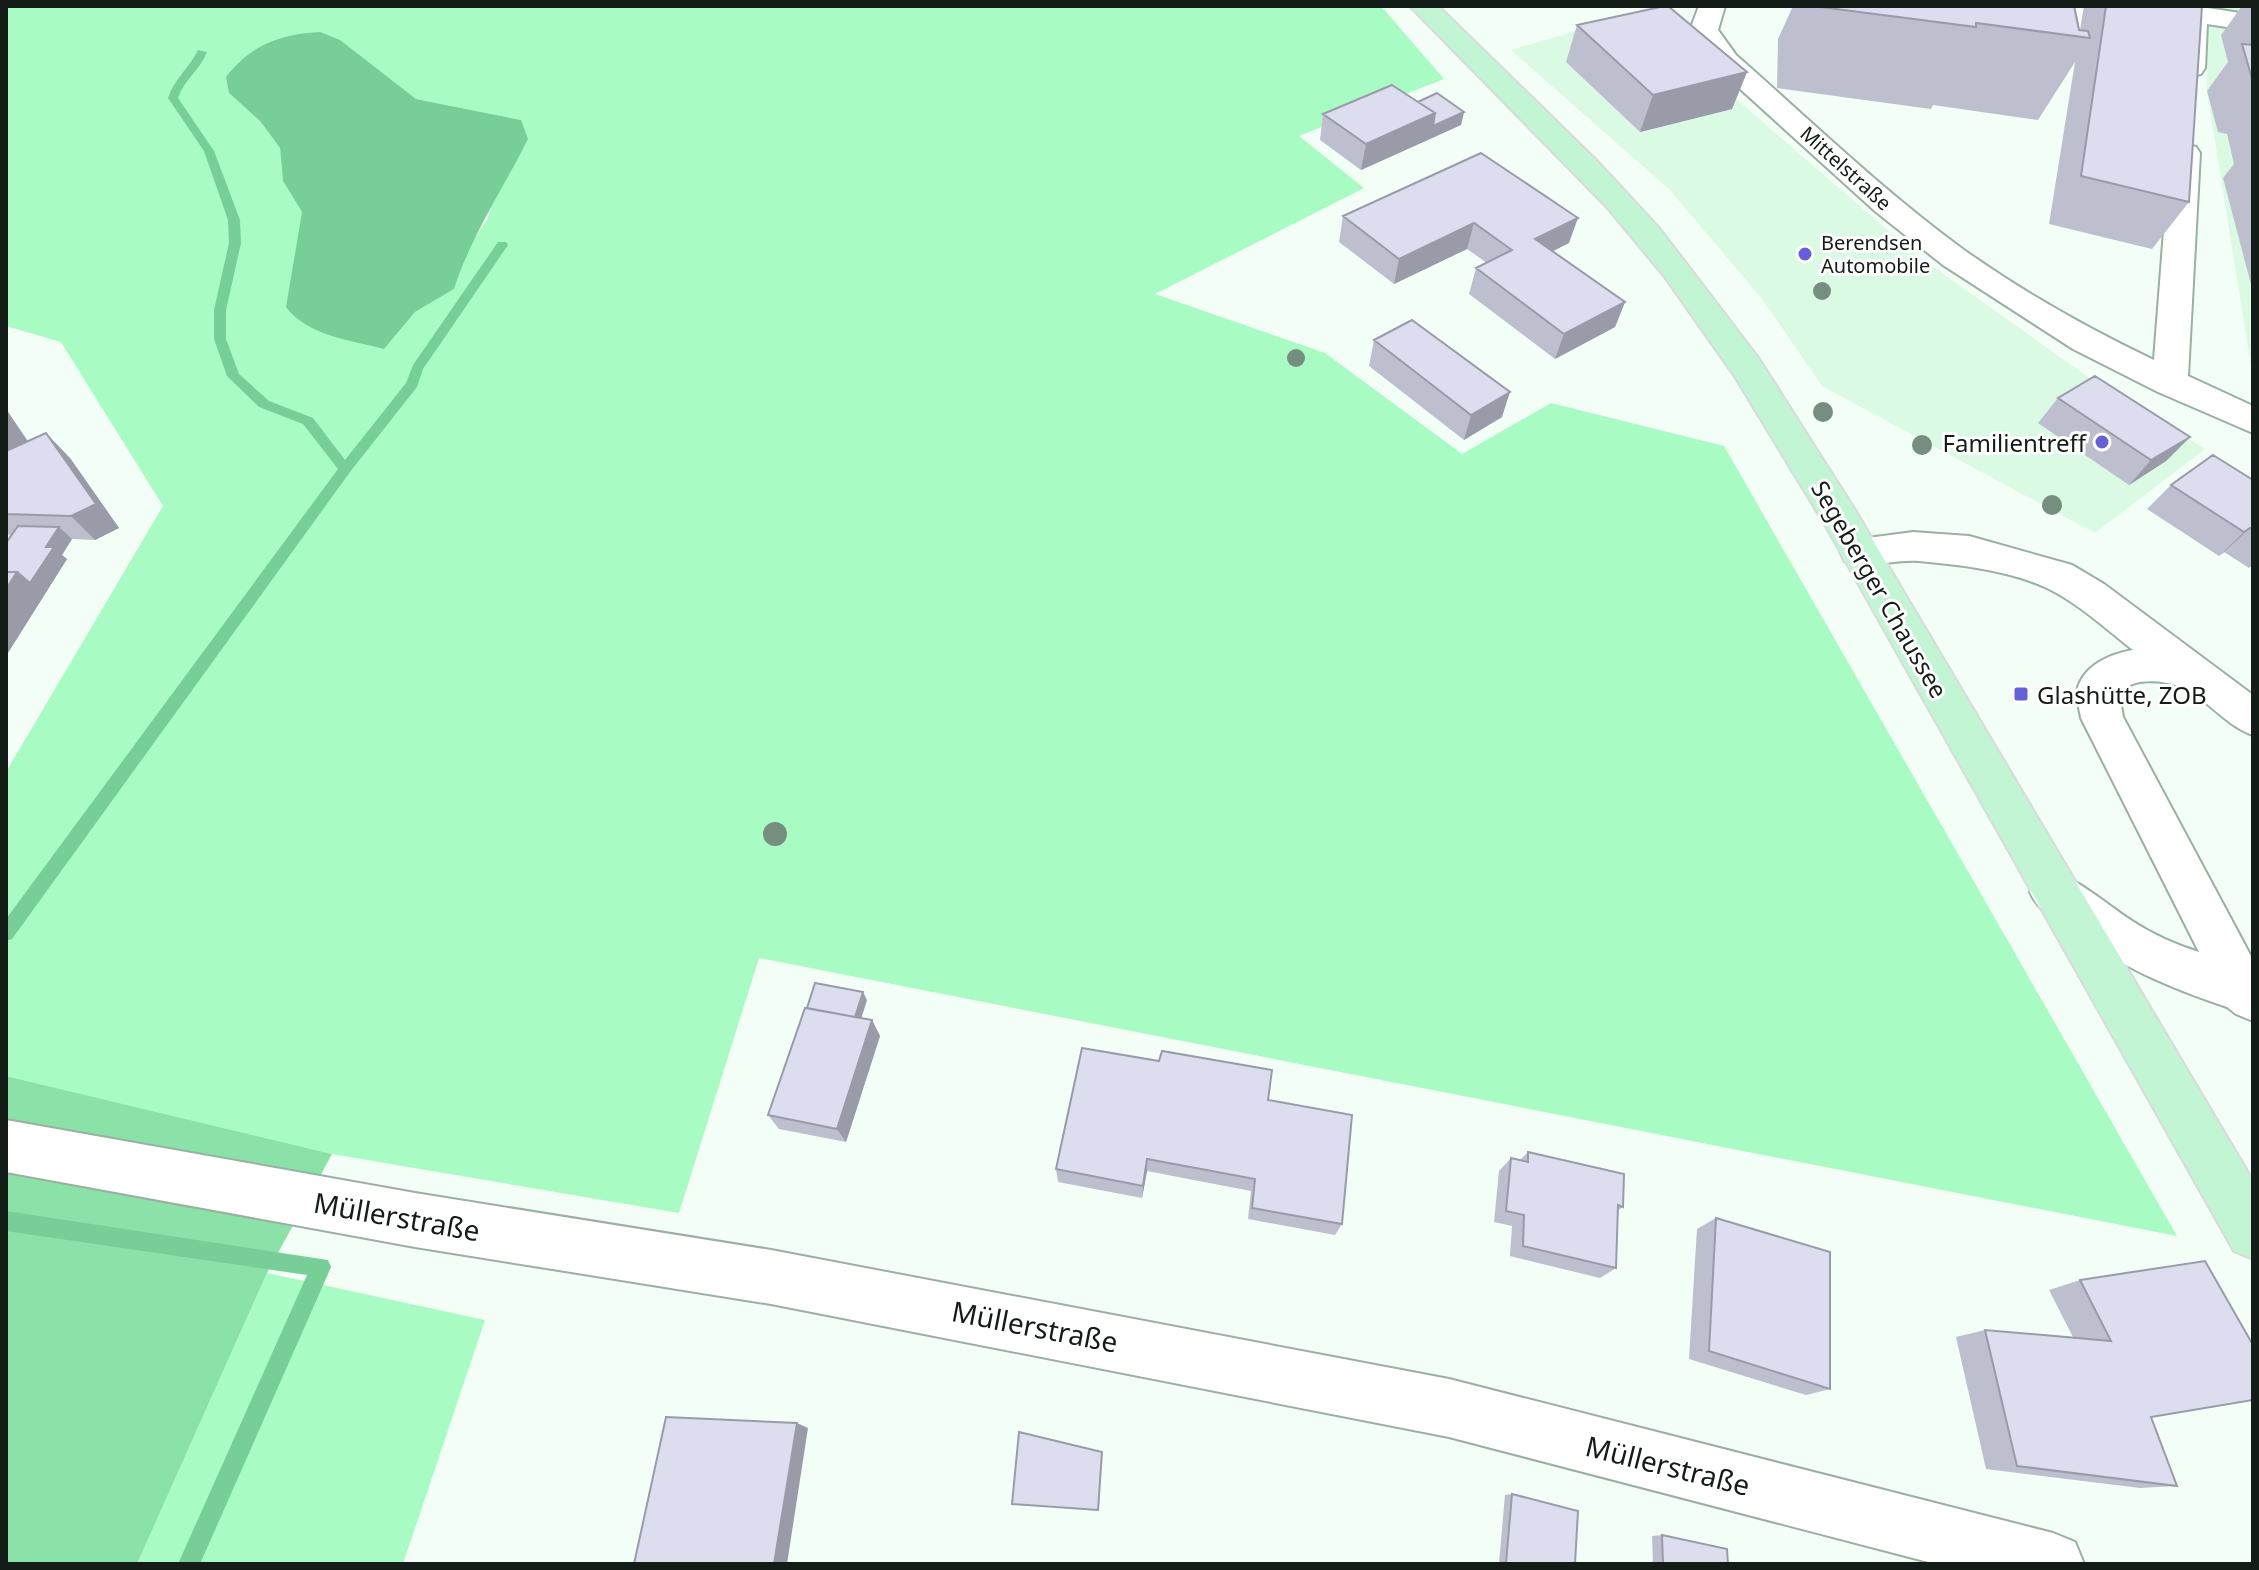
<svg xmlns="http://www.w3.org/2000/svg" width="2259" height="1570" font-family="'Noto Sans',sans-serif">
  <rect width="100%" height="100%" fill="#f3fef6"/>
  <path fill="#dafae3" d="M 2205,6 L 2253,6 L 2253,378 L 2207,91 Z
    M 1637,13 L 1914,253 L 2088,377 L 2205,449 L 2095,533 L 1822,386 L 1763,300 L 1670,190 L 1511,50 Z"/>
  <path fill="#a9fbc4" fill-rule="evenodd" d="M 6,6 L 1381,6 L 1444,79 L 1299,136 L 1364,188 L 1155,294 L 1325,353 L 1462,454 L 1551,403 L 1724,446 L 2177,1236 L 759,958 L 679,1213 L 332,1154 L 6,1076 L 6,772 L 163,506 L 61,342 L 6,326 ZM 397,85 L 416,99 L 521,120 L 487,220 L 467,249 L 454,289 L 415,312 L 384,349 L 299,236 L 302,212 L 283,181 L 280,148 L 260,121 L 229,93 Z
    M 267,1273 L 485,1320 L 403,1564 L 137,1564 Z"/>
  <path fill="#8be2a9" d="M 6,1076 L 332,1154 L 267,1273 L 137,1564 L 6,1564 Z"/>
  <path fill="#77ce96" d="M 320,32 L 340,40 L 416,99 L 521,120 L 528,139 C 503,189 471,236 454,289 L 415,312 L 384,349 C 350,340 308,336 286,307 L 302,212 L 283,181 L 280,148 L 260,121 L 229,93 L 226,77 C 251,45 280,34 320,32 Z"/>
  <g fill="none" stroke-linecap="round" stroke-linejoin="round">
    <path fill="#77ce96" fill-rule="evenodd" d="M 198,50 L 207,52 C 200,70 184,80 178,98 L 214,151 L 240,220 L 241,243 L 226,310 L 226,339 L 239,374 L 269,401 L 313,418 L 345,460 L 406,383 L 413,365 L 498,242 L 506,242 L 508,245 L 423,369 L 417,387 L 350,472 L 12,939 L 6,941 L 6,919 L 338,469 L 303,424 L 259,407 L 227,376 L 214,339 L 214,310 L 229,243 L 228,220 L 204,151 L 168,98 C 174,79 190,67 198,50 Z
      M 6,1211 L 328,1260 L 331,1267 L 328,1274 L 200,1564 L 178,1564 L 307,1275 L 6,1231 Z"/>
    <g stroke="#99b1a0" stroke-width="4">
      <path id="minor" d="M 1699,6 L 1725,6 L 1718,30 L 1736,55 C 1811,121 1883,191 1964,250 C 2023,292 2089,329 2154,360 L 2170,153 L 2174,147 L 2185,144 L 2196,147 L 2200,153 L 2188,376 L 2253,406 L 2253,433 L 2158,392 L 2073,349 L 1943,265 L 1876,212 L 1716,67 L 1690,30 Z
        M 2195,6 L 2253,15 L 2253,31 L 2207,24 L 2205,68 L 2201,74 L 2191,76 L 2181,74 L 2177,68 L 2181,14 L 2184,8 Z
        M 1913,532 L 1969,536 L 2072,565 L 2104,584 L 2253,695 L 2253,735 C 2224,725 2204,695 2179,686 C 2161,680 2132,677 2119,693 L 2123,717 L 2253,960 L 2253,1021 L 2236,1014 L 2227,1007 C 2168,987 2121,967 2070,930 C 2053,919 2038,910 2030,892 L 2037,877 L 2053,871 C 2082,882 2106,904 2132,921 C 2152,934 2176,945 2199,952 L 2081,718 C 2080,710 2076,699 2077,691 C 2083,665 2110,654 2133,650 C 2105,628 2078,603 2047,588 C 2008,570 1961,565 1919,561 C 1894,559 1870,569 1845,561 L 1840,551 L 1845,541 Z
        M 6,1120 L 415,1193 L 771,1250 L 1449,1379 L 2053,1533 L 2075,1542 L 2084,1564 L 1936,1564 L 1449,1437 L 771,1304 L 415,1247 L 6,1172 Z"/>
    </g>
    <g stroke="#d9dbda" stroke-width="4">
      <path id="major" d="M 1410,6 L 1438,6 L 1597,161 L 1659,228 L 1759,359 L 1855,510 L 2253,1181 L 2253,1259 L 2234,1251 L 1827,528 L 1734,375 L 1665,277 L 1607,207 Z"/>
    </g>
    <use href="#minor" fill="#fff" fill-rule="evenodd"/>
    <use href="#major" fill="#c2f5d3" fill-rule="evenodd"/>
  </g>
  <g fill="#758e7f">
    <circle cx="1822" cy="291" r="9"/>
    <circle cx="1296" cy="358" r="9"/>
    <circle cx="1823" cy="412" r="10"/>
    <circle cx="1922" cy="445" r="10"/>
    <circle cx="2052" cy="505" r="10"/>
    <circle cx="775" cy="834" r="12"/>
  </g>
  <path fill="#bdbfce" d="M 1793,6 L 2075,6 L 2080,30 L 2084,6 L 2202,6 L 2189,202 L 2152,249 L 2049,224 L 2075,62 L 2038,120 L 1933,105 L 1931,109 L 1777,88 L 1778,39 Z
    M 2242,6 L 2253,6 L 2253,292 L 2223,178 L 2234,164 L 2227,134 L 2218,132 L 2207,91 L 2228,62 L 2221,35 Z
    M 1577,25 L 1747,72 L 1732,109 L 1640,132 L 1566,62 Z
    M 1418,102 L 1464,112 L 1461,125 L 1361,170 L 1320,140 L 1323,114 Z
    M 1481,153 L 1569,243 L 1553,251 L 1625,302 L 1615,327 L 1555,359 L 1469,294 L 1476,268 L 1487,263 L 1467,249 L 1394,284 L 1339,242 L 1343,216 Z
    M 1374,340 L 1502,417 L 1464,440 L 1369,366 Z
    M 2058,398 L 2190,437 L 2166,461 L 2129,485 L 2038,423 Z
    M 6,409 L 28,441 L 70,458 L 119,528 L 95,540 L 72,539 L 62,555 L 67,559 L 6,656 L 6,543 L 10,536 L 6,532 Z
    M 2253,480 L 2253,565 L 2249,568 L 2224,552 L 2219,556 L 2147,509 L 2171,485 Z
    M 867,1000 L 861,1018 L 872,1020 L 880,1036 L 846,1142 L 779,1129 L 768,1115 Z
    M 1268,1100 L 1342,1224 L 1335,1235 L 1248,1219 L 1251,1191 L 1147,1171 L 1142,1198 L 1058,1182 L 1056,1169 Z
    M 1528,1152 L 1623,1207 L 1617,1211 L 1616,1268 L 1600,1278 L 1510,1256 L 1512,1226 L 1494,1222 L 1499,1171 L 1511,1158 L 1520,1160 Z
    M 1716,1218 L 1830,1389 L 1806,1395 L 1689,1359 L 1697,1229 Z
    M 2080,1280 L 2151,1417 L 2177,1486 L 2140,1488 L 1986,1469 L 1956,1337 L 1985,1330 L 2073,1337 L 2049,1290 Z
    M 1102,1452 L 1099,1511 L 1012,1504 Z
    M 1512,1494 L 1575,1564 L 1499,1563 L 1505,1495 Z
    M 1662,1535 L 1728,1564 L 1653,1564 L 1652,1536 Z"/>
  <path fill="#9a9ba8" d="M 1747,72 L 1732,109 L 1640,132 L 1653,95 Z
    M 1464,112 L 1461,125 L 1361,170 L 1366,144 L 1435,113 Z
    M 1578,218 L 1569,243 L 1527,264 L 1535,239 Z
    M 1474,223 L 1467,249 L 1394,284 L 1399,259 Z
    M 1625,302 L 1615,327 L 1555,359 L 1564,334 Z
    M 1510,392 L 1502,417 L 1464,440 L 1471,415 Z
    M 6,409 L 30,445 L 6,456 Z
    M 46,433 L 70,458 L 119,528 L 95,540 L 71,516 Z
    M 2190,437 L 2166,461 L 2129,485 L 2151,460 Z
    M 59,527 L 72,539 L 62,555 L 67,559 L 6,656 L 6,589 L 17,572 L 46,547 Z
    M 2250,528 L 2224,552 L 2219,556 L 2244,532 Z
    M 863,992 L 867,1000 L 857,1031 L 853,1023 Z
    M 872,1020 L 880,1036 L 846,1142 L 837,1129 Z
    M 1147,1159 L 1147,1171 L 1142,1198 L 1143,1186 Z
    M 797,1423 L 808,1428 L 787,1564 L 774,1564 Z"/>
  <path fill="#dcdef0" stroke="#9a9ba8" stroke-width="2" d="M 1665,6 L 1668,6 L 1747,72 L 1653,95 L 1577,25 Z
    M 1813,6 L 2074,6 L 2079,30 L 2088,31 L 2090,38 L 1976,23 L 1976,27 Z
    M 2106,6 L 2202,6 L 2189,202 L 2081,176 Z
    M 2242,44 L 2253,45 L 2253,82 Z
    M 1392,85 L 1435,113 L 1366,144 L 1323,114 Z
    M 1437,93 L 1464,112 L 1433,126 L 1435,113 L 1418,102 Z
    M 1481,153 L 1578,218 L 1535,239 L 1625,302 L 1564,334 L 1476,268 L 1512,250 L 1474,223 L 1399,259 L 1343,216 Z
    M 1412,320 L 1510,392 L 1471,415 L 1374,340 Z
    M 2095,376 L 2190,437 L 2151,460 L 2058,398 Z
    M 46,433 L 96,504 L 71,516 L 6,514 L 6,451 Z
    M 2213,455 L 2253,480 L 2253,530 L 2250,528 L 2244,532 L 2171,485 Z
    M 18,526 L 59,527 L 46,547 L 54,547 L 30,583 L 17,572 L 6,572 L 6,543 Z
    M 6,572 L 17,572 L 6,589 Z
    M 815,983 L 863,992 L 855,1017 L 807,1008 Z
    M 805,1008 L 872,1020 L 837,1129 L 768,1115 Z
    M 1082,1048 L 1159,1061 L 1162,1051 L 1272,1070 L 1268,1100 L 1352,1115 L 1342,1224 L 1252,1208 L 1255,1179 L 1147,1159 L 1143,1186 L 1056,1169 Z
    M 1528,1152 L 1624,1174 L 1623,1207 L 1618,1205 L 1616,1268 L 1523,1246 L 1524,1215 L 1506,1211 L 1511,1158 L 1528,1162 Z
    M 1716,1218 L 1830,1252 L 1830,1389 L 1709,1351 Z
    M 2205,1261 L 2253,1345 L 2253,1400 L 2151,1417 L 2177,1486 L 2017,1466 L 1985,1330 L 2111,1341 L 2080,1280 Z
    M 666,1417 L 797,1423 L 774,1564 L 634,1564 Z
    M 1019,1432 L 1102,1452 L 1098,1510 L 1012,1504 Z
    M 1512,1494 L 1578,1511 L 1575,1564 L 1506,1563 Z
    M 1662,1535 L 1727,1549 L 1728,1564 L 1663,1564 Z"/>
  <g fill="#655fd8" stroke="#fff" stroke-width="3">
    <circle cx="1805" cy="254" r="8"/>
    <circle cx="2102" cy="442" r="8"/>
    <rect x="2013" y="686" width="16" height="16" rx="4"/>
  </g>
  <g text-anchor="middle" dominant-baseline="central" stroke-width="6" stroke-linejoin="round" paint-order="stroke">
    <g font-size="20" fill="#131c16" stroke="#fff">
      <text transform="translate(1846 168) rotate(42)">Mittelstraße</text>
    </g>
    <g font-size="20" fill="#131c16" stroke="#fff" text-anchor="start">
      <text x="1821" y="242">Berendsen<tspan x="1821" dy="23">Automobile</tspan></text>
    </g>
    <g font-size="24" fill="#131c16" stroke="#fff" text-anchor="end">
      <text x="2086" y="442">Familientreff</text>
      <text x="2037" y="694" text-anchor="start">Glashütte, ZOB</text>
    </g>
    <g font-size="24" fill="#131c16" stroke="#fff">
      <text transform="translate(1880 589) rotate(60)">Segeberger Chaussee</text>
    </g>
    <g font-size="28" fill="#131c16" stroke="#fff">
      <text transform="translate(397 1216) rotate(10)">Müllerstraße</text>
      <text transform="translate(1035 1326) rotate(11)">Müllerstraße</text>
      <text transform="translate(1668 1465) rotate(14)">Müllerstraße</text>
    </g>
  </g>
  <rect width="2259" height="1570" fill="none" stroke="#131c16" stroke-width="16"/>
</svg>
